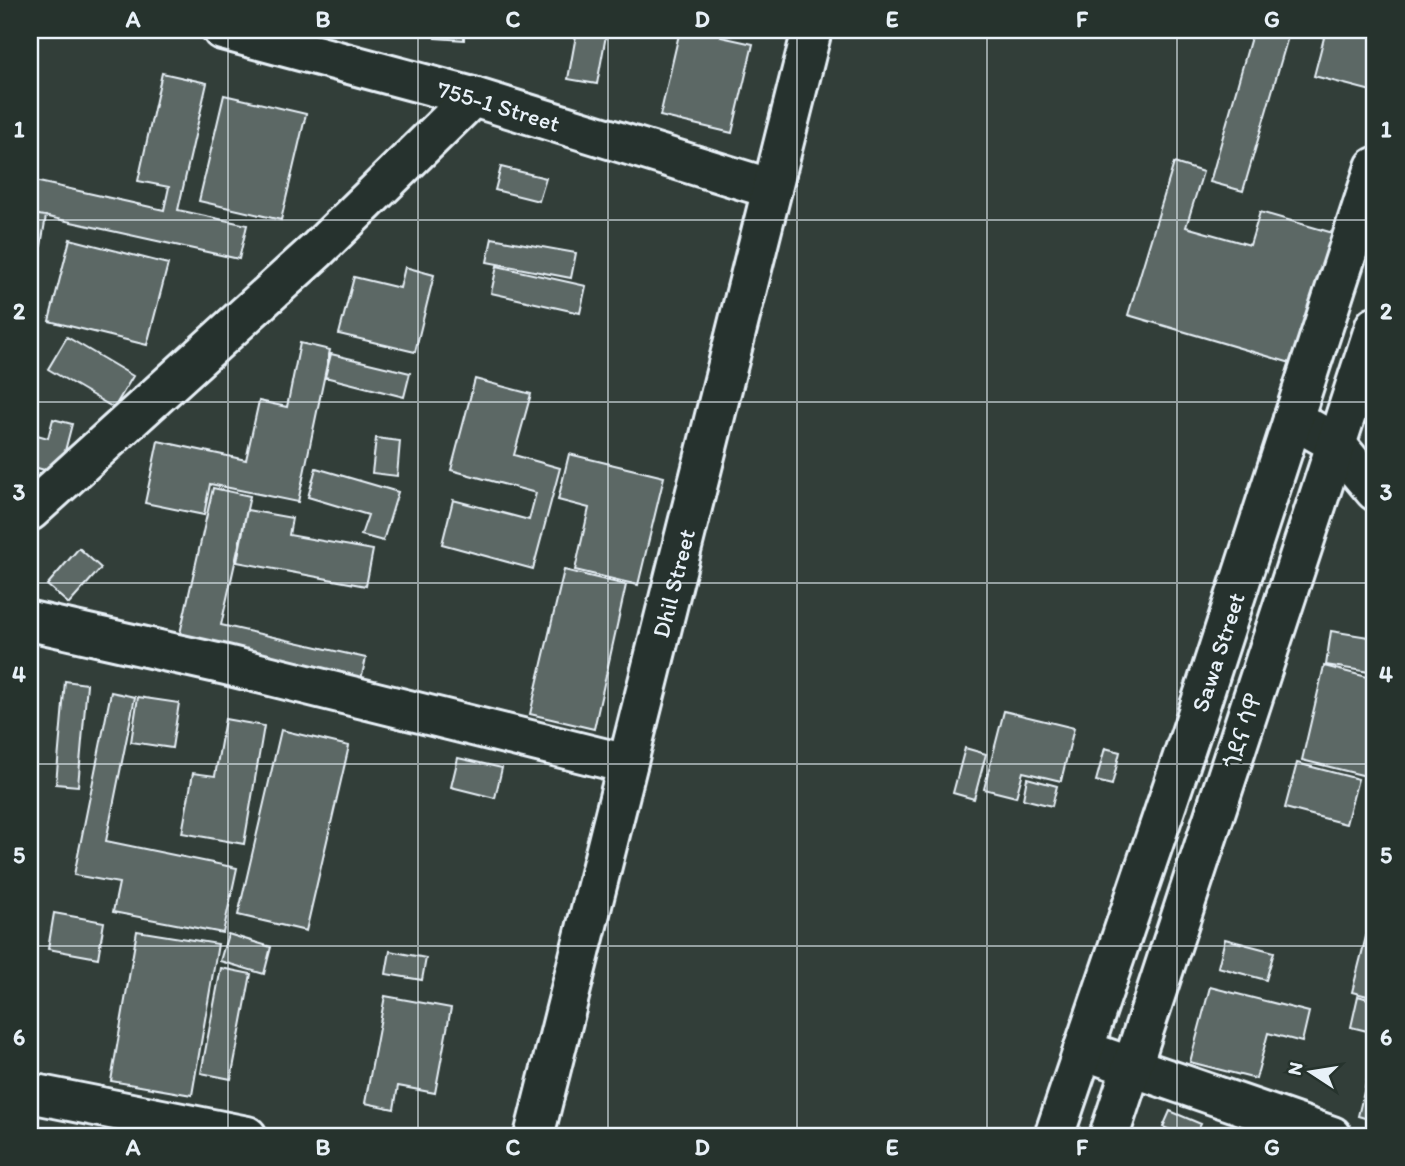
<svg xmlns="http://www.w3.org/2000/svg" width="1405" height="1166" font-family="Itim,'Noto Sans Ethiopic',sans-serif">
  <rect width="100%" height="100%" fill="#323e39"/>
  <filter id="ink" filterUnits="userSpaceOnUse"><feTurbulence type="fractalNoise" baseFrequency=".0143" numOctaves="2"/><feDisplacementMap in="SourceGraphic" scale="14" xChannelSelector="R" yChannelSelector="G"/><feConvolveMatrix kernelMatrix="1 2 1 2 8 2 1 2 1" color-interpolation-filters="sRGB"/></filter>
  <g filter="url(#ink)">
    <path fill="#5c6865" stroke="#e8f1f8" stroke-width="2" d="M 436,30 L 464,30 L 464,40 L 435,38 Z
      M 577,30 L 607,30 L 597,84 L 568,79 Z
      M 680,30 L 723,30 L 721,37 L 753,44 L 732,133 L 660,116 Z
      M 1253,30 L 1290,30 L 1243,191 L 1210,182 Z
      M 1326,30 L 1375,30 L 1375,92 L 1314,76 Z
      M 162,73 L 207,83 L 178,210 L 247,225 L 239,259 L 30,213 L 30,180 L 164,210 L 169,187 L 138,181 Z
      M 224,95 L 306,114 L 281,220 L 199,201 Z
      M 1174,163 L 1203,172 L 1186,227 L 1250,245 L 1260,212 L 1333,233 L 1294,364 L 1128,315 Z
      M 501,167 L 546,178 L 539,201 L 495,190 Z
      M 30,214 L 46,216 L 30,311 Z
      M 492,238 L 576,253 L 571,278 L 487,262 Z
      M 70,239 L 168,264 L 147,345 L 49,321 Z
      M 497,266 L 586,286 L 580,313 L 491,293 Z
      M 405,267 L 434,275 L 415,352 L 339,334 L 354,277 L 400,288 Z
      M 67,337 L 133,376 L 114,408 L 48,369 Z
      M 300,343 L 330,350 L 298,502 L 210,484 L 204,515 L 145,503 L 158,441 L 246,460 L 259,401 L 287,407 Z
      M 331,354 L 410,373 L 404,397 L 325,377 Z
      M 475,379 L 531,394 L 514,455 L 560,468 L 533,569 L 442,544 L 453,500 L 529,520 L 536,493 L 451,470 Z
      M 53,419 L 72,424 L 59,474 L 30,466 L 30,433 L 48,438 Z
      M 376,438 L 400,441 L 397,476 L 372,473 Z
      M 569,454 L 664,477 L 638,585 L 575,570 L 589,508 L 558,500 Z
      M 316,468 L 398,492 L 383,541 L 361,535 L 368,515 L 308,497 Z
      M 213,488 L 250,496 L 221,625 L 366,658 L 358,692 L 176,651 Z
      M 247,510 L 292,518 L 289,535 L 373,550 L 366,586 L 237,562 Z
      M 79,548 L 101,568 L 69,604 L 47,585 Z
      M 564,570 L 626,585 L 594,729 L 530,714 Z
      M 1331,631 L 1375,638 L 1375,673 L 1326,665 Z
      M 1324,666 L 1375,679 L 1375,753 L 1370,777 L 1302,760 Z
      M 65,681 L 87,684 L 78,786 L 56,784 Z
      M 111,692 L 135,697 L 106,841 L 237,868 L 223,933 L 113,912 L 119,883 L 74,875 Z
      M 138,697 L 179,703 L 172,748 L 131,742 Z
      M 1004,711 L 1074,728 L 1061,781 L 1023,772 L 1016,797 L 984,789 Z
      M 225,719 L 264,726 L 244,844 L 182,833 L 193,773 L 215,776 Z
      M 281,730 L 349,746 L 306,931 L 238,915 Z
      M 965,748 L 986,754 L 974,799 L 953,793 Z
      M 1105,748 L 1120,752 L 1112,785 L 1096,781 Z
      M 458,758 L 502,768 L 495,798 L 451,787 Z
      M 1297,763 L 1358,779 L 1346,824 L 1285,808 Z
      M 1027,778 L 1057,786 L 1052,806 L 1023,799 Z
      M 1375,901 L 1375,998 L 1352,992 Z
      M 54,913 L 104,922 L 98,958 L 48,949 Z
      M 137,931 L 218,944 L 192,1095 L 111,1081 Z
      M 228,934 L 271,947 L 264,974 L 220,961 Z
      M 1225,939 L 1274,952 L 1266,980 L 1218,967 Z
      M 390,951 L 426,958 L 422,980 L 386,974 Z
      M 221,968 L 251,974 L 231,1079 L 201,1073 Z
      M 1210,987 L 1309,1012 L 1302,1042 L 1268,1033 L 1256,1079 L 1190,1062 Z
      M 385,996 L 451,1008 L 435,1093 L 398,1086 L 394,1109 L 365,1103 Z
      M 1358,996 L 1375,1001 L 1375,1033 L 1351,1027 Z
      M 1375,1047 L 1375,1121 L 1358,1116 Z
      M 1170,1111 L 1201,1124 L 1195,1136 L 1184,1136 L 1163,1127 Z"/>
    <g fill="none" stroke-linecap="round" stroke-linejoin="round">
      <g stroke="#e8f1f8" stroke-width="44">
        <g id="minor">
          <path id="s1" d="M 222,30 L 473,97 L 772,189"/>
          <path d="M 1293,419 L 1335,443 L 1375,491"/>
          <path d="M 30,511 L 316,251 L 473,97"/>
          <path d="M 30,621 L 226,665 L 627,764"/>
          <path d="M 1083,1050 L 1332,1136"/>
          <path d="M 30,1093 L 247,1136"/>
          <path id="s2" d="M 534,1136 L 812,30"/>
        </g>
      </g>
      <g stroke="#e8f1f8" stroke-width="44">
        <g id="primary">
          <path id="s3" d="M 1054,1136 L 1193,727 L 1375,167"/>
          <path d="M 1109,1136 L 1375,326"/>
        </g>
      </g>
      <use href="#minor" stroke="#26332d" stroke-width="38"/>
      <use href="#primary" stroke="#26332d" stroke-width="38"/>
    </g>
  </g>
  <path fill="none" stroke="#e8f1f8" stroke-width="2" stroke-opacity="0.55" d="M 228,30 L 228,1136M 418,30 L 418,1136M 608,30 L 608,1136M 797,30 L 797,1136M 987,30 L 987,1136M 1177,30 L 1177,1136M 30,220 L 1375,220M 30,402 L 1375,402M 30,583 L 1375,583M 30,764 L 1375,764M 30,946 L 1375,946"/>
  <g text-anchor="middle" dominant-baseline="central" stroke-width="5" stroke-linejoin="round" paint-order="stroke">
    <g font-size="24" fill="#e8f1f8" stroke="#26332d">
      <text stroke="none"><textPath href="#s1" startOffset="287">755-1 Street</textPath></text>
      <text stroke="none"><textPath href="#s2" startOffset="570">Dhil Street</textPath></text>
      <text stroke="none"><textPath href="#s3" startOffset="511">Sawa Street</textPath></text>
      <text transform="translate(1242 731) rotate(-72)">ጎደና ሳዋ</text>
    </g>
  </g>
  <rect width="1405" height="1166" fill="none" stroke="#26332d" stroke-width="77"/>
  <g transform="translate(1311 1072) rotate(282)" stroke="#26332d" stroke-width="5" paint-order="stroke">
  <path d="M0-5L12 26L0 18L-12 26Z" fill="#e8f1f8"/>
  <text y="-10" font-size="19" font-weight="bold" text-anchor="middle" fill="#e8f1f8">N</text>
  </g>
  <rect x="38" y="38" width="1328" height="1090" fill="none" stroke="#e8f1f8" stroke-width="2.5"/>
  <g font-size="23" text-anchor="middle" font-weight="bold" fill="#e8f1f8">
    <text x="133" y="27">A</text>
    <text x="323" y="27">B</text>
    <text x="513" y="27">C</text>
    <text x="702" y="27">D</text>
    <text x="892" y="27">E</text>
    <text x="1082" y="27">F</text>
    <text x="1272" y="27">G</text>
    <text x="19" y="137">1</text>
    <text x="1386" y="137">1</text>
    <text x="19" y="319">2</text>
    <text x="1386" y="319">2</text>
    <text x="19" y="500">3</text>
    <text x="1386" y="500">3</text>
    <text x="19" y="682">4</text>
    <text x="1386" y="682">4</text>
    <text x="19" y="863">5</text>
    <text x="1386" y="863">5</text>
    <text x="19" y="1045">6</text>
    <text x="1386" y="1045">6</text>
    <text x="133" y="1155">A</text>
    <text x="323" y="1155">B</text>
    <text x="513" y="1155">C</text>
    <text x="702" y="1155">D</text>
    <text x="892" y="1155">E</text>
    <text x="1082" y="1155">F</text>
    <text x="1272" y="1155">G</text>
  </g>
</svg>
